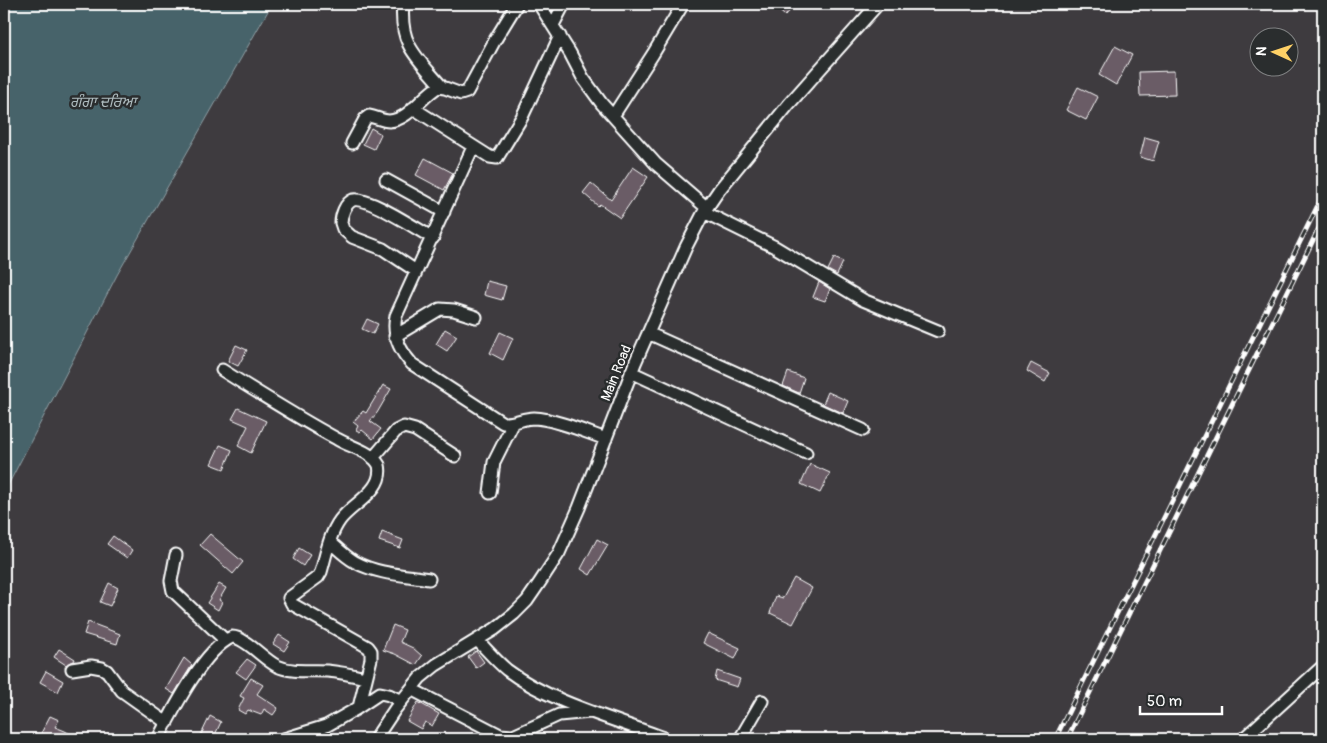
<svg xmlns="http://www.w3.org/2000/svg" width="1327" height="743" font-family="Pangolin,'Noto Sans Gurmukhi',sans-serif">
  <rect width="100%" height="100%" fill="#3e3b3f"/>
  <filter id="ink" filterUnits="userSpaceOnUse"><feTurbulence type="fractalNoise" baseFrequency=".02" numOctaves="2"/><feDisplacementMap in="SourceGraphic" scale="10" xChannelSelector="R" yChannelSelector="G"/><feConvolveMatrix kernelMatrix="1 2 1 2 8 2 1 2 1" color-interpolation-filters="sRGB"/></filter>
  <g filter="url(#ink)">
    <path fill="#47636b" stroke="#91a1a6" d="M 4,4 L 272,4 L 117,275 L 4,493 Z"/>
    <path fill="#6b5b66" stroke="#fff" d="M 772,4 L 796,4 L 785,16 Z
      M 1115,46 L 1132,55 L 1116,85 L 1099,75 Z
      M 1174,71 L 1175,95 L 1140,96 L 1139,72 Z
      M 1078,87 L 1098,97 L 1086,120 L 1066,110 Z
      M 371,128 L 381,134 L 374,149 L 363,144 Z
      M 1145,137 L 1159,141 L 1153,161 L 1140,157 Z
      M 425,158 L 453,173 L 444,190 L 416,175 Z
      M 633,167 L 648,177 L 620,218 L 600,204 L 598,206 L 583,193 L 591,183 L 611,200 Z
      M 834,258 L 843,262 L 837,275 L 828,270 Z
      M 487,281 L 506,286 L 502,300 L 484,295 Z
      M 819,282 L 830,289 L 825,301 L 813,297 Z
      M 367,319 L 378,324 L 373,334 L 362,329 Z
      M 445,329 L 457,336 L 447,351 L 436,344 Z
      M 500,332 L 513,338 L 503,360 L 490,353 Z
      M 236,345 L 247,350 L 238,366 L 228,361 Z
      M 1031,363 L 1050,373 L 1045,382 L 1027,371 Z
      M 788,372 L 804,378 L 799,393 L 783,386 Z
      M 383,385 L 391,389 L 377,413 L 370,421 L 381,429 L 373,439 L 362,430 L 360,432 L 356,430 L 358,426 L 353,422 L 363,411 L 366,413 Z
      M 828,392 L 848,401 L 843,413 L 823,404 Z
      M 238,408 L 266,421 L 251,453 L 238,446 L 248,426 L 232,419 Z
      M 220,445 L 232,450 L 224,469 L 211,464 Z
      M 810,464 L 830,473 L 820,493 L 801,484 Z
      M 382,532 L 403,540 L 400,548 L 379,541 Z
      M 210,534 L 243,562 L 233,574 L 200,545 Z
      M 113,536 L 132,550 L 127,558 L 107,544 Z
      M 597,539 L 608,545 L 590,575 L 581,569 Z
      M 299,548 L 310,555 L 303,566 L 293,559 Z
      M 794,578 L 812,588 L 793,624 L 770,613 L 776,596 L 783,598 Z
      M 109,583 L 118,588 L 110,606 L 100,602 Z
      M 219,584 L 226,588 L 219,600 L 222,602 L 218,610 L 207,603 Z
      M 88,622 L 120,634 L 117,644 L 84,634 Z
      M 393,625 L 405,630 L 400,642 L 413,648 L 422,656 L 416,665 L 395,654 L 383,650 Z
      M 708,633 L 740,648 L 735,659 L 703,643 Z
      M 279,635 L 290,642 L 284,651 L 273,644 Z
      M 59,649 L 75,659 L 74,661 L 66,665 L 54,657 Z
      M 476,651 L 484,662 L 476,668 L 468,657 Z
      M 184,658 L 192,665 L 174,694 L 166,689 Z
      M 247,659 L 256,665 L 246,679 L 236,672 Z
      M 46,671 L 63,681 L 58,692 L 40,682 Z
      M 717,671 L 740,679 L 737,687 L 715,680 Z
      M 251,678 L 263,685 L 257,694 L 278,708 L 273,715 L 264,709 L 261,715 L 248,710 L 245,714 L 238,710 L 244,698 L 240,696 Z
      M 418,702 L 439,714 L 432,726 L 425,722 L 421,729 L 407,721 Z
      M 50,716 L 59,720 L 55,727 L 65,731 L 79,739 L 38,739 Z
      M 210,716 L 221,722 L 213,739 L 199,739 Z"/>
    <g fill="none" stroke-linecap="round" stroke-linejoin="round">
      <g stroke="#fff" stroke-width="15">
        <path id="minor" d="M 403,4 C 399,46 418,58 442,87
          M 539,4 L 570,53 L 583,78 L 602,104 L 656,164 L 707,208
          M 553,25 L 564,4
          M 413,108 L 490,157 L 497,158 L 522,117 L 560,36
          M 613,116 L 653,54 L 683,4
          M 352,143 L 365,119 L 369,116 C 376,117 382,121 389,121 C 409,120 422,96 438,87 L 445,88 L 461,94 L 467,92 L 495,40 L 517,4
          M 473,147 L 396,316 C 392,335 399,350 412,364 L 503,423 C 514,424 523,418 534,418 C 555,419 586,432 606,439
          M 386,180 L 444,212
          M 704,212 L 775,247 L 863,300 L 938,331
          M 416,271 L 383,249 L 352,237 L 343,229 L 341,223 C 341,216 345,203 353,200 C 368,196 418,230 433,238
          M 648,333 L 863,430
          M 395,336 L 440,309 L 454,310 L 476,317
          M 222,370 C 260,394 298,418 337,439 C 350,447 371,451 379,465 C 385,490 352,504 340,520 C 329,535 326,555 321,572 L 318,577 L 289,598 L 292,604 L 368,647 L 371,651 L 371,659 L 359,707
          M 631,372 L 806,453
          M 373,458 L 396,431 L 404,427 L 415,430 L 455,456
          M 490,493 L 494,462 L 514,422
          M 330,542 C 338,549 346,557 355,562 C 377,574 405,575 429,579
          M 176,555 L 171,581 L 173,591 L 225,640
          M 477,640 C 487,650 496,661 507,670 C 549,702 617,720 667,739
          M 72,669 L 91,666 L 102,668 L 107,671 L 122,691 L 167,723
          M 411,689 L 500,735 L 513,736 L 559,715 L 590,712
          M 158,739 C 172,712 204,649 232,637 C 245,637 263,659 277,666 C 292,673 310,670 327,671 C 340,672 353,675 365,678
          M 284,739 L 326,726 L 356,709 L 380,693 L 389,695 L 401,701
          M 375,739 L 395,709 L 420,678 L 436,665 L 495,629 L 514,614 L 527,601 L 540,582 L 559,553 L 579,508 L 635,363 L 686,247 L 704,212 L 719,190 L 789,104 L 878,4
          M 740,739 L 762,701
          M 1243,739 L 1323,666"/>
      </g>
      <use href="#minor" stroke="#2a2d2e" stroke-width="11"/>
      <g stroke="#fff" stroke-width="5">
        <path id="rail" d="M 1055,739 L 1323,195
          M 1067,739 L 1323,220"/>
      </g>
      <use href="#rail" stroke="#2a2d2e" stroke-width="3" stroke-dasharray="9" stroke-linecap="butt"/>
    </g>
  </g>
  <g text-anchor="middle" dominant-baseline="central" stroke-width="5" stroke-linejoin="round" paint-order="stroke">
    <g font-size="14" fill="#fff" stroke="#2a2d2e">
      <text transform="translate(616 373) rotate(-68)">Main Road</text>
    </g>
    <g font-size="15" font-style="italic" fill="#acb9bc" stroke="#2a2d2e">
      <text x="103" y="102">ਗੰਗਾ ਦਰਿਆ</text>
    </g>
  </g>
  <rect width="1327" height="743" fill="none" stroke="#2a2d2e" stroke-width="20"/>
  <rect x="10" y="10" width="1307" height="723" fill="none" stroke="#fff" stroke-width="2" filter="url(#ink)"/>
  <g transform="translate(1274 52) rotate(273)"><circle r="24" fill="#2a2d2e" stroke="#7f8182"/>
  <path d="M0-4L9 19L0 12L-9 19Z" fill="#ffd166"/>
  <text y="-8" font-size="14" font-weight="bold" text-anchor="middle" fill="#ffffff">N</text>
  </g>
  <path d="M1140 706v8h82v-8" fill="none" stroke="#ffffff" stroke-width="2.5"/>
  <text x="1147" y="706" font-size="15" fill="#ffffff" stroke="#2a2d2e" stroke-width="4" paint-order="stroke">50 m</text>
</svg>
